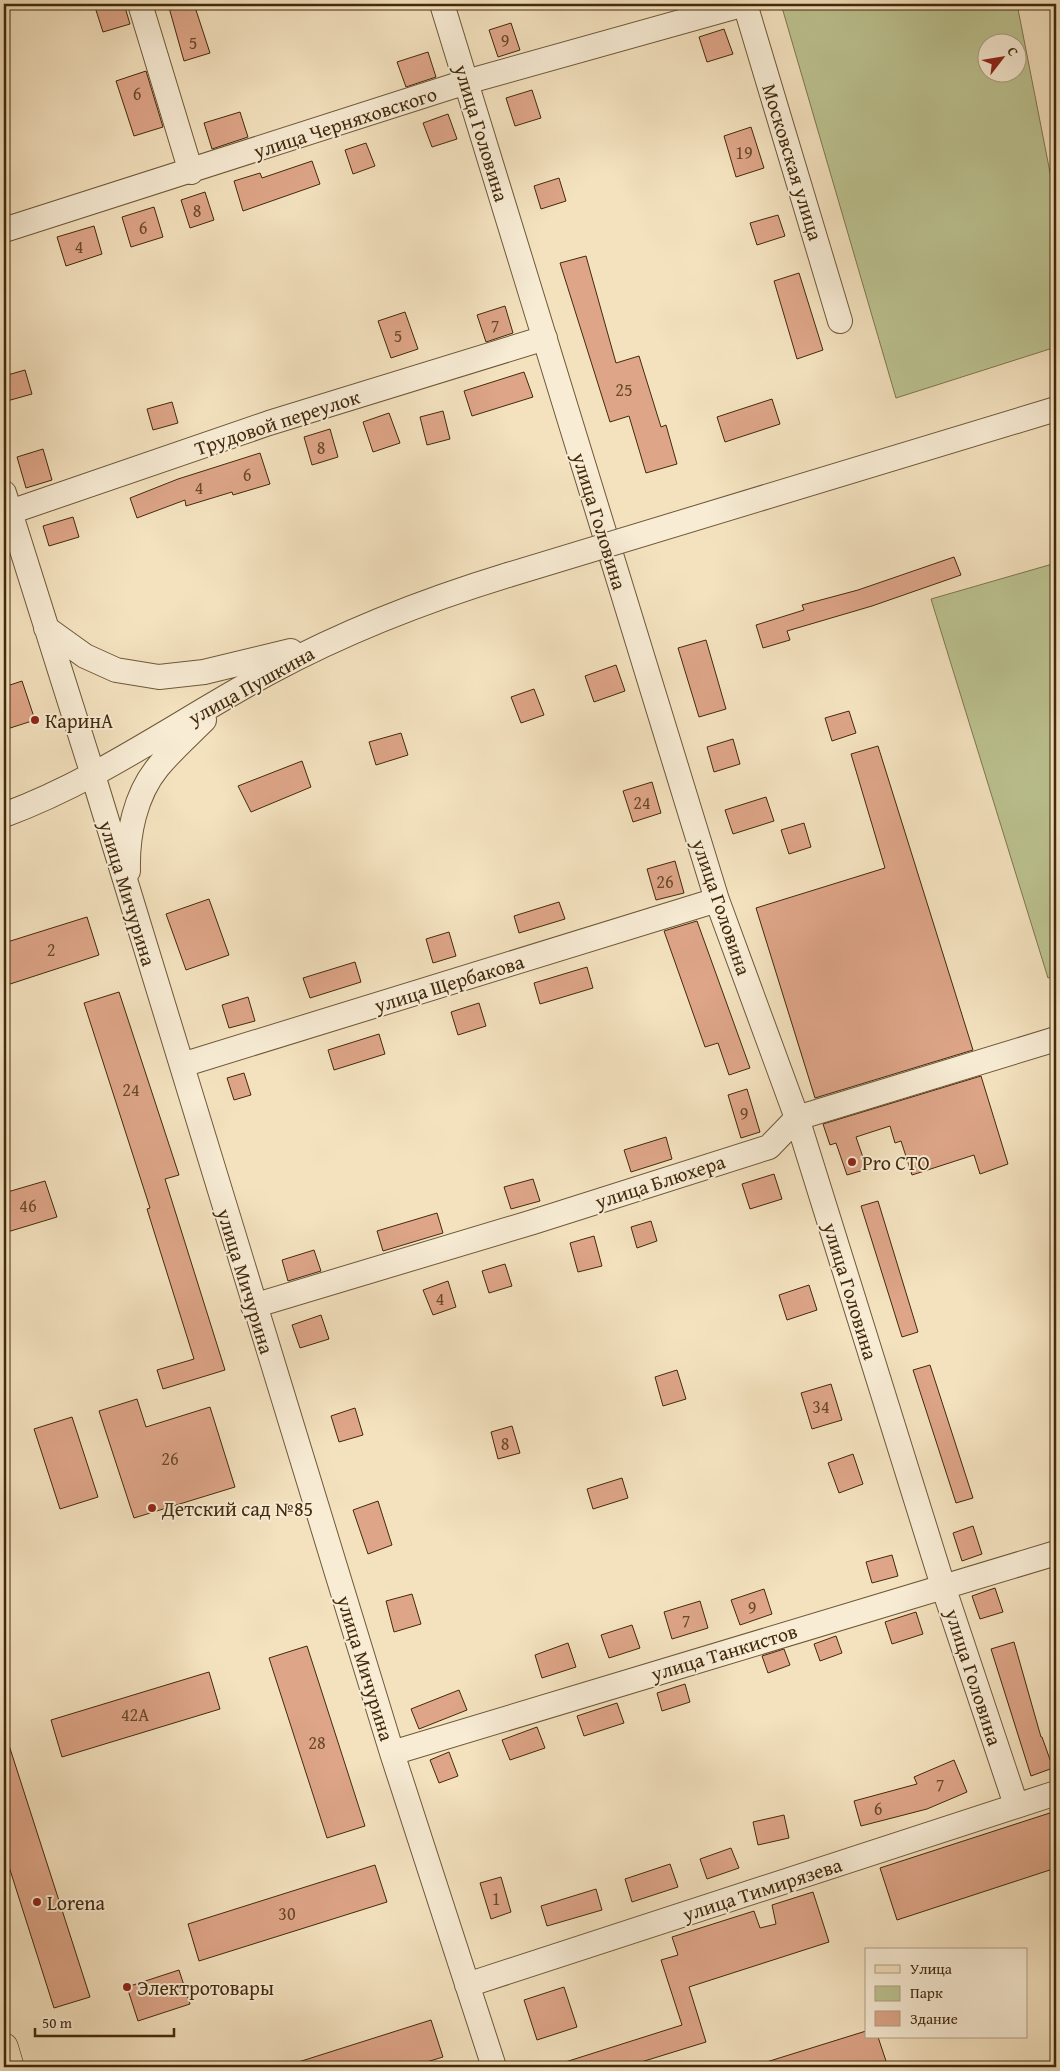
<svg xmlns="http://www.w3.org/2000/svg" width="1060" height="2071" font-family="'Gentium Book Plus',serif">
  <rect width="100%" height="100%" fill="#f4e2bf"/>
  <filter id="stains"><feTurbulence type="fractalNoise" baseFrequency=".004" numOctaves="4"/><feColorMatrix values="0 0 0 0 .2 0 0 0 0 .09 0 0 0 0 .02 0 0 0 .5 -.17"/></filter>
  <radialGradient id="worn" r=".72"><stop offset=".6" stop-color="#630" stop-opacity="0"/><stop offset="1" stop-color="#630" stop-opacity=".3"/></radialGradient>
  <path fill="#bcc391" stroke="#7f764e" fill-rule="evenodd" d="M 781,4 L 1017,4 L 1056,203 L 1056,347 L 896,398 ZM 988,42 L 1018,42 L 1018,72 L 988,72 Z
    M 1056,563 L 1056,976 L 1048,978 L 931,599 Z"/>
  <path fill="#dea588" stroke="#422a0b" d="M 94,4 L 124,4 L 130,24 L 103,32 Z
    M 168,4 L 194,4 L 210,53 L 184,61 Z
    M 511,23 L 520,50 L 498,57 L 489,30 Z
    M 724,29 L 733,54 L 707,62 L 699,37 Z
    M 428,52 L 436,77 L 406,87 L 397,62 Z
    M 146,71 L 163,127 L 134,136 L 116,81 Z
    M 532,90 L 541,118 L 515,126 L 506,98 Z
    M 240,112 L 248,137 L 212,149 L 204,123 Z
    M 448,114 L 457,139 L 432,147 L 423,123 Z
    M 751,127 L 764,168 L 736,177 L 724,136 Z
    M 366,143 L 375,166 L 353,174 L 345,150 Z
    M 312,161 L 320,184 L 243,211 L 234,181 L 260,173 L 262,178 Z
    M 559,178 L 566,201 L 541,209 L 534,186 Z
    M 205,192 L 214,220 L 190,228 L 181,200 Z
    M 154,207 L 163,237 L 131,247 L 122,217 Z
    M 778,215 L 785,236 L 757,245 L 750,223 Z
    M 94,226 L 102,254 L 66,266 L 57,237 Z
    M 586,256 L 616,363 L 639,356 L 661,427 L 666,425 L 677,464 L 646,473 L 629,416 L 610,422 L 560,263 Z
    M 799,273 L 823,350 L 797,359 L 774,281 Z
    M 505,306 L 513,333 L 486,342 L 477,315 Z
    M 405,312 L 418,349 L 391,358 L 378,321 Z
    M 25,370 L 32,394 L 7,401 L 4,376 Z
    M 524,372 L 533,397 L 472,416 L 464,391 Z
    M 772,399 L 780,424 L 725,442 L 717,417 Z
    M 172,402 L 178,423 L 153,430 L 147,409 Z
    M 443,411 L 450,439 L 427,445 L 420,417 Z
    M 389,413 L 400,443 L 373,452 L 363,422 Z
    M 330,429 L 338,457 L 312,465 L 304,437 Z
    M 43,449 L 52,480 L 26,488 L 17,457 Z
    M 260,453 L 270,484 L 233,495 L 232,492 L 186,506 L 185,500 L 137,518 L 130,498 L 178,479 Z
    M 73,517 L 79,537 L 49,546 L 43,526 Z
    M 954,557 L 961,575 L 872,606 L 787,631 L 790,640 L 763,648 L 756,625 L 804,610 L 802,605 L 858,590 Z
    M 706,640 L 726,709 L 699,717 L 678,648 Z
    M 616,665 L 625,691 L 594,702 L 585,676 Z
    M 22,681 L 35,720 L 4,730 L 4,687 Z
    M 534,689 L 544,715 L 521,723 L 511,697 Z
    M 849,711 L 856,733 L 832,741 L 825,718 Z
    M 401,733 L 408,755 L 376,765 L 369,742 Z
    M 733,739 L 740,764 L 714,772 L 707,747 Z
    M 878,746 L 973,1050 L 815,1098 L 756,908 L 885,868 L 851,754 Z
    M 302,761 L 311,787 L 251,812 L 238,786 Z
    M 652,782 L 661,813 L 633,822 L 623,791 Z
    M 766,797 L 774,821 L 733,834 L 725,810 Z
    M 804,823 L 811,847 L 789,854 L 781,830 Z
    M 675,861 L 684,893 L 656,900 L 647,869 Z
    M 209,899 L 229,955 L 186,970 L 166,914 Z
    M 559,902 L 565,919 L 519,933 L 514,916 Z
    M 87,917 L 99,955 L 4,986 L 4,943 Z
    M 697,921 L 750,1068 L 729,1075 L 718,1043 L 705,1047 L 664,931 Z
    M 449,932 L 456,956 L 433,963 L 426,939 Z
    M 355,962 L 361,982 L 310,998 L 303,978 Z
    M 587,967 L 593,988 L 540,1004 L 534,983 Z
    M 119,992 L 179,1175 L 165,1179 L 225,1370 L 163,1389 L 157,1370 L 194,1359 L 147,1209 L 150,1208 L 84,1003 Z
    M 248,997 L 255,1021 L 229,1028 L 222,1005 Z
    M 479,1003 L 486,1026 L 458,1035 L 451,1012 Z
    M 379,1034 L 385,1054 L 334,1070 L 328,1050 Z
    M 244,1073 L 251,1095 L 234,1100 L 227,1078 Z
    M 981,1076 L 1008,1164 L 980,1174 L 974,1155 L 912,1175 L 901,1141 L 895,1143 L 890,1126 L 856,1137 L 867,1169 L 847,1175 L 836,1143 L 830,1145 L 823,1124 Z
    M 747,1089 L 760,1132 L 741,1138 L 728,1095 Z
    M 666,1137 L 672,1159 L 631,1172 L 624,1150 Z
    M 774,1174 L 782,1199 L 750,1209 L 742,1184 Z
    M 533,1179 L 540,1201 L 511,1209 L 504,1187 Z
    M 45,1181 L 57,1217 L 4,1233 L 4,1193 Z
    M 878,1201 L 918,1332 L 902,1337 L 861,1206 Z
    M 437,1213 L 443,1233 L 383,1251 L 377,1231 Z
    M 651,1221 L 657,1241 L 637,1248 L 631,1227 Z
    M 594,1236 L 602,1266 L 578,1272 L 570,1243 Z
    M 314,1250 L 321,1271 L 288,1281 L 282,1260 Z
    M 505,1264 L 512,1286 L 489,1293 L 482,1271 Z
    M 448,1281 L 456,1307 L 433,1315 L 423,1290 Z
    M 809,1285 L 817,1310 L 787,1320 L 779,1295 Z
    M 321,1315 L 329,1339 L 300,1348 L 292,1325 Z
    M 930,1365 L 973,1498 L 956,1503 L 913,1370 Z
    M 677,1370 L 686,1399 L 663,1406 L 655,1377 Z
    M 831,1384 L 842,1420 L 812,1429 L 801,1393 Z
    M 137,1399 L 146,1427 L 210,1407 L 235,1487 L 134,1518 L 99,1411 Z
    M 355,1408 L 363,1435 L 339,1442 L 331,1416 Z
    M 72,1417 L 98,1497 L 60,1509 L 34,1429 Z
    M 512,1426 L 520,1453 L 498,1459 L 491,1432 Z
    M 853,1454 L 863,1484 L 839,1493 L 828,1463 Z
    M 622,1478 L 628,1498 L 593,1509 L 587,1489 Z
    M 378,1501 L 392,1545 L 368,1554 L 353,1510 Z
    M 973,1526 L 982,1554 L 962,1561 L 953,1533 Z
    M 892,1555 L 898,1576 L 872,1583 L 866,1562 Z
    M 995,1588 L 1003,1612 L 980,1619 L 972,1596 Z
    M 764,1589 L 772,1614 L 740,1625 L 731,1600 Z
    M 412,1594 L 421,1624 L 394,1632 L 386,1601 Z
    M 700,1601 L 708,1628 L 672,1639 L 664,1612 Z
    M 916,1612 L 923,1634 L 892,1644 L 885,1622 Z
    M 632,1625 L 640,1648 L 609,1658 L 601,1635 Z
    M 836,1636 L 842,1653 L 820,1661 L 814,1644 Z
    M 1014,1642 L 1041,1737 L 1042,1737 L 1053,1768 L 1031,1776 L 991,1649 Z
    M 568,1643 L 576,1667 L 542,1678 L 535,1655 Z
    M 307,1646 L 365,1826 L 327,1838 L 269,1658 Z
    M 784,1649 L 790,1665 L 768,1673 L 762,1656 Z
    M 209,1672 L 220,1709 L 62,1757 L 51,1720 Z
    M 685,1684 L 690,1702 L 662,1711 L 657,1693 Z
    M 459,1690 L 467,1710 L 419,1729 L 411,1709 Z
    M 617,1703 L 624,1723 L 584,1736 L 577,1716 Z
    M 537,1727 L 545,1748 L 510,1760 L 502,1740 Z
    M 4,1739 L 7,1739 L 90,1997 L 54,2008 L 4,1851 Z
    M 449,1752 L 458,1776 L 439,1783 L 430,1760 Z
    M 954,1760 L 967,1792 L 927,1809 L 861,1826 L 854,1801 L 917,1784 L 914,1777 Z
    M 1056,1811 L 1056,1868 L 897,1920 L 880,1868 Z
    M 784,1815 L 789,1838 L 758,1845 L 753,1822 Z
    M 731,1848 L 739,1868 L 707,1879 L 700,1859 Z
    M 670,1864 L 678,1887 L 632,1902 L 625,1879 Z
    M 375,1865 L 387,1902 L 199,1961 L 188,1924 Z
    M 501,1877 L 511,1912 L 491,1919 L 480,1883 Z
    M 596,1889 L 602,1910 L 547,1926 L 541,1906 Z
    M 813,1892 L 829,1942 L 689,1987 L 706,2042 L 625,2067 L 559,2067 L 559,2064 L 682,2025 L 661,1960 L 678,1955 L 672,1937 L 754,1911 L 760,1928 L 776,1924 L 772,1905 Z
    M 179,1970 L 190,2004 L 138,2021 L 127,1987 Z
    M 564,1987 L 577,2027 L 537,2040 L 524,2000 Z
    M 431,2020 L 443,2057 L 410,2067 L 292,2067 L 292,2064 Z
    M 866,2031 L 866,2037 L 878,2037 L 888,2067 L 761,2067 L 760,2064 Z"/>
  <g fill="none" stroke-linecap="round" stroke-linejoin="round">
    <g stroke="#6e5838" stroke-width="26">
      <path id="minor" d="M 140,4 L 191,172
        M 442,4 L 717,900 L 797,1118 L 943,1586 L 1016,1805
        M 745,4 L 840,321
        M 4,230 L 466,82 L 745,4
        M 4,493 L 93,775 L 392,1753 L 494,2067
        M 10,512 L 269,423 L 545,338
        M 46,628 L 85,656 L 116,670 L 159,677 L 204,672 L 291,651
        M 4,815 C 99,780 181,720 270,672 C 346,631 426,600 508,575
        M 128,871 C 127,835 135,795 158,767 C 172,750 189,735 204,720
        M 182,1065 L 717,900
        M 253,1306 L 533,1222 L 769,1147 L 797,1118 L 1056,1039
        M 392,1753 L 1056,1553
        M 467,1985 L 1056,1793"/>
    </g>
    <g stroke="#422a0b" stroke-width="29">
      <path id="major" d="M 4,2047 L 10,2067"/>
    </g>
    <use href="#minor" stroke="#f8ecd5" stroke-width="24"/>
    <use href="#major" stroke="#f4e2bf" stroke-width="28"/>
    <g stroke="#6e5838" stroke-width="26" stroke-linecap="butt">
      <path id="minor-bridge" d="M 508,575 L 1056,409"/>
    </g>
    <use href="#minor-bridge" stroke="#f8ecd5" stroke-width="24"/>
  </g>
  <g fill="#8f2418" stroke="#f8ecd5" stroke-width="2">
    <circle cx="35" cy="720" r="5"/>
    <circle cx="852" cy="1162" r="5"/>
    <circle cx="152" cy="1508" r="5"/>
    <circle cx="37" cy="1902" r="5"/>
    <circle cx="127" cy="1987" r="5"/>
  </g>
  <g text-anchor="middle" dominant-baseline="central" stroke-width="4" stroke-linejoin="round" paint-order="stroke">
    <g font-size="18" fill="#69492a">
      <text x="505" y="40">9</text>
      <text x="193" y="42">5</text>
      <text x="137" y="93">6</text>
      <text x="744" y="152">19</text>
      <text x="197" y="210">8</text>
      <text x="143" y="227">6</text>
      <text x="79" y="246">4</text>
      <text x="495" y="325">7</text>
      <text x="398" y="335">5</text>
      <text x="624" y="389">25</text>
      <text x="321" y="447">8</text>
      <text x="247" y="474">6</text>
      <text x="199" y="487">4</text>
      <text x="642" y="802">24</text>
      <text x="665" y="881">26</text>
      <text x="51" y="949">2</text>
      <text x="131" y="1089">24</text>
      <text x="744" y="1113">9</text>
      <text x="28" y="1205">46</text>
      <text x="440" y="1298">4</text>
      <text x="821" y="1406">34</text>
      <text x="505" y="1443">8</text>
      <text x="170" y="1458">26</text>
      <text x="752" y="1607">9</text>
      <text x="686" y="1620">7</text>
      <text x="135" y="1714">42А</text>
      <text x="317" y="1742">28</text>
      <text x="940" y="1784">7</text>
      <text x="878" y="1808">6</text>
      <text x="496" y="1898">1</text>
      <text x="287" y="1913">30</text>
    </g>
    <g font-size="20" fill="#422a0b" stroke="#f8ecd5">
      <text transform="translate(345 122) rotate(-18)">улица Черняховского</text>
      <text transform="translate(482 133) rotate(73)">улица Головина</text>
      <text transform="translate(793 162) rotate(73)">Московская улица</text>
      <text transform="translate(277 422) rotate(-18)">Трудовой переулок</text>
      <text transform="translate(600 521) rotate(73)">улица Головина</text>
      <text transform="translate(251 685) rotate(-29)">улица Пушкина</text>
      <text transform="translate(128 893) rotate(73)">улица Мичурина</text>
      <text transform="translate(722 907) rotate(71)">улица Головина</text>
      <text transform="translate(449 983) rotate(-17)">улица Щербакова</text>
      <text transform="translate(660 1181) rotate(-18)">улица Блюхера</text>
      <text transform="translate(246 1281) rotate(73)">улица Мичурина</text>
      <text transform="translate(851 1291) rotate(73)">улица Головина</text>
      <text transform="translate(724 1652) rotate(-17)">улица Танкистов</text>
      <text transform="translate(366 1668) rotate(73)">улица Мичурина</text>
      <text transform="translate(974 1677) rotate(72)">улица Головина</text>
      <text transform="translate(762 1889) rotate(-18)">улица Тимирязева</text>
    </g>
    <g font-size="20" fill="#422a0b" stroke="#f8ecd5" text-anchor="start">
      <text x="45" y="720">КаринА</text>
      <text x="862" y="1162">Pro СТО</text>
      <text x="162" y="1508">Детский сад №85</text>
      <text x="47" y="1902">Lorena</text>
      <text x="137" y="1987">Электротовары</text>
    </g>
  </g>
  <rect width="1060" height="2071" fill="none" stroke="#f4e2bf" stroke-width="20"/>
  <rect x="5" y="5" width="1050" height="2061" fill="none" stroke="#422a0b" stroke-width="2.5"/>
  <rect x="10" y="10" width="1040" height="2051" fill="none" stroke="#422a0b"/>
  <rect x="865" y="1948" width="162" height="90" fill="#f8ecd5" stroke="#af9e84"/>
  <rect x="875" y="1965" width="25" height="8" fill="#f4e2bf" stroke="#af9e84"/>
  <text x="910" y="1974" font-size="15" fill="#422a0b">Улица</text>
  <rect x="875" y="1986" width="25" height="15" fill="#bcc391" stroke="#af9e84"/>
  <text x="910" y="1998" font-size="15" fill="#422a0b">Парк</text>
  <rect x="875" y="2011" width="25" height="15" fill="#dea588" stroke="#af9e84"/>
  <text x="910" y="2024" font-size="15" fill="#422a0b">Здание</text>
  <g transform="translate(1002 58) rotate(59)"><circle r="24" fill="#f8ecd5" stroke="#af9e84"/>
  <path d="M0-4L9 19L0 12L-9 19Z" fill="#8f2418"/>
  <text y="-8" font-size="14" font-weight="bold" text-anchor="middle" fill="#422a0b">С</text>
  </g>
  <path d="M35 2028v8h139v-8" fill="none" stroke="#422a0b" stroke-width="2.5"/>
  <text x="42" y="2028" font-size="15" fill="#422a0b" stroke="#f8ecd5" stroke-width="4" paint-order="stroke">50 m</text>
  <rect width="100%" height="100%" filter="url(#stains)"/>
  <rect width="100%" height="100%" fill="url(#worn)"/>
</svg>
